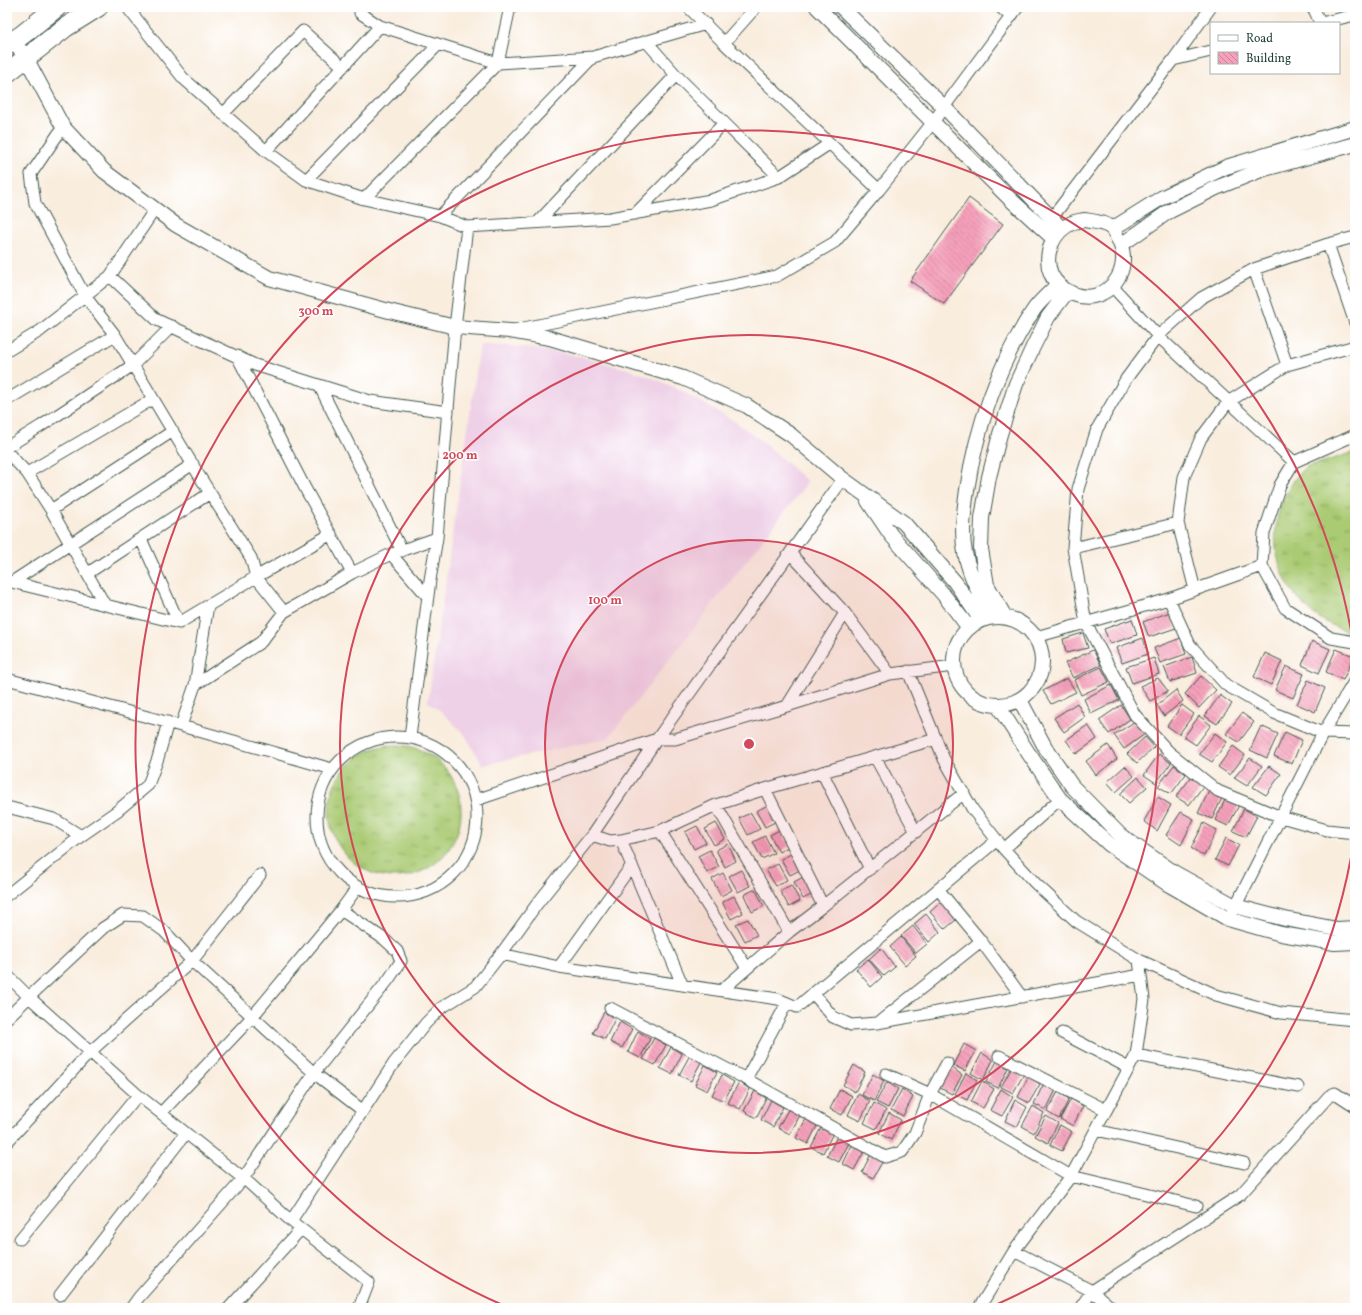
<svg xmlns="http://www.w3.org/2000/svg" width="1362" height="1315" font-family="Vollkorn,serif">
  <defs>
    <pattern id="grass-tufts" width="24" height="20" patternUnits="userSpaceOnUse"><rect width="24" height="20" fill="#aacb73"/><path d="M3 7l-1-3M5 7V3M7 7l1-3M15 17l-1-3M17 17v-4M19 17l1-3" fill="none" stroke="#8aa65f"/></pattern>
    <pattern id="building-back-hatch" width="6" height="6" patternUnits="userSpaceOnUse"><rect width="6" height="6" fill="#f6a0bb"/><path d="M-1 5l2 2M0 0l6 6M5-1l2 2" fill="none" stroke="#c78499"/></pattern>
  </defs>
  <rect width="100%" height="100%" fill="#fff"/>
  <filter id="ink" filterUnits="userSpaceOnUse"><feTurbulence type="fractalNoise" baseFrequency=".025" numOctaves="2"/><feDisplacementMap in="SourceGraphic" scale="8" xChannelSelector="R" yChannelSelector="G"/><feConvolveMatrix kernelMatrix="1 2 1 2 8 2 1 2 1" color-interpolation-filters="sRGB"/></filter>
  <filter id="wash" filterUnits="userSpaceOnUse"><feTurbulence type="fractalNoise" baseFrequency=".012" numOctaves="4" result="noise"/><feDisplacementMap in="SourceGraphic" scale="16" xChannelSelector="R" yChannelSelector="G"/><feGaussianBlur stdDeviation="0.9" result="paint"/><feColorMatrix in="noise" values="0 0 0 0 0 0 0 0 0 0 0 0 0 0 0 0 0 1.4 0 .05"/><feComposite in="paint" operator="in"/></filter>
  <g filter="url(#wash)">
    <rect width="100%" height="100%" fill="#f9edde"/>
    <path fill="#eed0e7" d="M 480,345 L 510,346 L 569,354 L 628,369 L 656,379 L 684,392 L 737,423 L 762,441 L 808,482 L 608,738 L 483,765 L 465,735 L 441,711 L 428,702 Z"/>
    <path fill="url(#grass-tufts)" stroke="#648454" d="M 1355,452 L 1355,633 C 1293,620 1256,552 1286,494 C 1290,487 1298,472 1306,467 C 1310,465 1316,464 1320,463 C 1332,459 1343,456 1355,452 Z
      M329 811a66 66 0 1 1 132 0a66 66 0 1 1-132 0Z"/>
    <g id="blocks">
      <path fill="url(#building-back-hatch)" d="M 969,198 L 1003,224 L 944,304 L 910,281 Z
        M 1170,612 L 1176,628 L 1149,637 L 1143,622 Z
        M 1132,619 L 1137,635 L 1110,644 L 1104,629 Z
        M 1083,633 L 1088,648 L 1066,653 L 1063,639 Z
        M 1143,638 L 1148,654 L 1122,663 L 1116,648 Z
        M 1181,638 L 1186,654 L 1160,663 L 1154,648 Z
        M 1312,641 L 1330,649 L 1319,673 L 1302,665 Z
        M 1336,649 L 1354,656 L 1343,680 L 1326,672 Z
        M 1093,650 L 1101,665 L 1073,678 L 1065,663 Z
        M 1265,653 L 1282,661 L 1271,685 L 1254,677 Z
        M 1192,657 L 1197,673 L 1170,682 L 1164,667 Z
        M 1154,658 L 1159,674 L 1132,683 L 1126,667 Z
        M 1286,666 L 1304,674 L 1293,698 L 1275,690 Z
        M 1101,667 L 1109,682 L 1081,695 L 1074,680 Z
        M 1201,676 L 1216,690 L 1199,708 L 1185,694 Z
        M 1067,678 L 1076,692 L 1051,704 L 1043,691 Z
        M 1158,678 L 1168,691 L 1150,701 L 1140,686 Z
        M 1308,680 L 1325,688 L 1315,712 L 1297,704 Z
        M 1111,685 L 1119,700 L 1091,714 L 1084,699 Z
        M 1176,690 L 1183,701 L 1164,716 L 1157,705 Z
        M 1220,695 L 1232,704 L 1217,724 L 1205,716 Z
        M 1077,703 L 1085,717 L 1064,732 L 1054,718 Z
        M 1121,705 L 1130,719 L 1109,734 L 1099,720 Z
        M 1182,705 L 1194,714 L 1179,734 L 1167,726 Z
        M 1242,713 L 1254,722 L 1239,742 L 1226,734 Z
        M 1199,716 L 1211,725 L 1196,745 L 1184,737 Z
        M 1137,720 L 1145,734 L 1124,749 L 1114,735 Z
        M 1088,725 L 1097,739 L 1076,754 L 1066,740 Z
        M 1261,726 L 1278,734 L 1267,758 L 1250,750 Z
        M 1285,732 L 1302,740 L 1292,764 L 1274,756 Z
        M 1215,733 L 1227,742 L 1212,762 L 1199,754 Z
        M 1145,737 L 1154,747 L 1137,763 L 1127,754 Z
        M 1108,745 L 1117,759 L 1096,775 L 1086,761 Z
        M 1233,746 L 1245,755 L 1230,775 L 1218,767 Z
        M 1159,754 L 1171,763 L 1156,783 L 1144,775 Z
        M 1250,758 L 1262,766 L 1247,786 L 1234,778 Z
        M 1174,765 L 1186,774 L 1171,794 L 1158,786 Z
        M 1125,766 L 1134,776 L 1116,792 L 1107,782 Z
        M 1269,766 L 1281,774 L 1266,795 L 1253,787 Z
        M 1192,776 L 1204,785 L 1189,805 L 1176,797 Z
        M 1138,777 L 1147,787 L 1129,803 L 1120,794 Z
        M 1209,791 L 1222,798 L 1212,819 L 1198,813 Z
        M 1158,797 L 1171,805 L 1157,831 L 1144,821 Z
        M 1226,798 L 1239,805 L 1228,826 L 1215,820 Z
        M 768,805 L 777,821 L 765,827 L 756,811 Z
        M 1244,809 L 1257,816 L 1246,837 L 1233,831 Z
        M 1181,812 L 1194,819 L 1181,845 L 1166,835 Z
        M 751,813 L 760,829 L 748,835 L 739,818 Z
        M 716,823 L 725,839 L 714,845 L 705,829 Z
        M 1204,823 L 1217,830 L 1204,856 L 1191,848 Z
        M 697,826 L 706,843 L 694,849 L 685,832 Z
        M 781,829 L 790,846 L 779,852 L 770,835 Z
        M 765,836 L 774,853 L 762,859 L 753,842 Z
        M 1226,838 L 1239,845 L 1228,866 L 1215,860 Z
        M 728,844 L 736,861 L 725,867 L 716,850 Z
        M 710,850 L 719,867 L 707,873 L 698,856 Z
        M 793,853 L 802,869 L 790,875 L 781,859 Z
        M 778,864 L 787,880 L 776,886 L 766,870 Z
        M 741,870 L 750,886 L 738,892 L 729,876 Z
        M 723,873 L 732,890 L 721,896 L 712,879 Z
        M 805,876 L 815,893 L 803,899 L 794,882 Z
        M 791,885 L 800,901 L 789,907 L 780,891 Z
        M 755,889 L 764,906 L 752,912 L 744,895 Z
        M 734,896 L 743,913 L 731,919 L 722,902 Z
        M 942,901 L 956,920 L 945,929 L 930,912 Z
        M 926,914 L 940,932 L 929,942 L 914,924 Z
        M 748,919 L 757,935 L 745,941 L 736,924 Z
        M 913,926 L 927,944 L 916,953 L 901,936 Z
        M 901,937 L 916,956 L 905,965 L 890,947 Z
        M 881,948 L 895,967 L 884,976 L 869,959 Z
        M 868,959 L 882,977 L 871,987 L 856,969 Z
        M 604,1012 L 615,1019 L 605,1039 L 593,1033 Z
        M 620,1022 L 632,1029 L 622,1048 L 610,1042 Z
        M 638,1031 L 650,1039 L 640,1058 L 628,1052 Z
        M 654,1038 L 666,1045 L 655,1065 L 643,1059 Z
        M 964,1044 L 976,1051 L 965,1071 L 953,1065 Z
        M 671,1047 L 682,1054 L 672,1074 L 660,1068 Z
        M 982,1053 L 993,1060 L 983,1080 L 971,1073 Z
        M 690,1055 L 701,1062 L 691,1081 L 679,1075 Z
        M 997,1061 L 1008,1068 L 998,1088 L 986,1082 Z
        M 705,1065 L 717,1072 L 707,1091 L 695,1085 Z
        M 854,1065 L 865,1072 L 855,1092 L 843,1085 Z
        M 951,1067 L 962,1075 L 952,1094 L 940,1088 Z
        M 1012,1067 L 1024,1074 L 1013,1093 L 1001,1087 Z
        M 966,1073 L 977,1080 L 967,1100 L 955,1094 Z
        M 873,1074 L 884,1081 L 874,1101 L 862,1095 Z
        M 722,1075 L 734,1082 L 724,1101 L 712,1095 Z
        M 1028,1077 L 1040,1084 L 1029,1103 L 1018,1097 Z
        M 982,1081 L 994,1089 L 983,1108 L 971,1102 Z
        M 739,1082 L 750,1089 L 740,1109 L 728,1103 Z
        M 887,1082 L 898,1089 L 888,1108 L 876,1102 Z
        M 1044,1083 L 1056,1090 L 1046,1110 L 1034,1104 Z
        M 840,1089 L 852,1096 L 842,1115 L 830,1109 Z
        M 902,1089 L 913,1097 L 903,1116 L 891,1110 Z
        M 1001,1089 L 1013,1097 L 1002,1116 L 990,1110 Z
        M 755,1091 L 766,1098 L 756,1118 L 744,1111 Z
        M 1058,1092 L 1069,1099 L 1059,1119 L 1047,1112 Z
        M 858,1094 L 870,1101 L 860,1121 L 848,1115 Z
        M 1071,1099 L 1083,1106 L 1073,1126 L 1060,1119 Z
        M 771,1100 L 783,1107 L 773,1127 L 761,1120 Z
        M 1015,1100 L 1027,1107 L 1017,1127 L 1005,1121 Z
        M 874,1103 L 886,1110 L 876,1129 L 864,1123 Z
        M 1033,1106 L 1044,1113 L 1034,1133 L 1022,1126 Z
        M 789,1108 L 800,1115 L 790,1134 L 778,1128 Z
        M 889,1113 L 901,1120 L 891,1140 L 879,1133 Z
        M 1046,1116 L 1058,1123 L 1048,1143 L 1035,1136 Z
        M 807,1117 L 818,1124 L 808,1144 L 796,1138 Z
        M 1060,1125 L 1072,1132 L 1062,1151 L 1050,1145 Z
        M 822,1126 L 833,1133 L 823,1153 L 811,1147 Z
        M 838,1135 L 849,1143 L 839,1162 L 827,1156 Z
        M 853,1143 L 865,1150 L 854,1170 L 843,1164 Z
        M 872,1152 L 884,1159 L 873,1178 L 862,1172 Z"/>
    </g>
  </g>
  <g filter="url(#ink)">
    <use href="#blocks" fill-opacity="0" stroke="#40574e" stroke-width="1"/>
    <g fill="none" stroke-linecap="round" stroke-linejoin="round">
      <g stroke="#40574e" stroke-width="13">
        <path id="minor" d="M 127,7 L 183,78 L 266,151 L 306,180 L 364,199 L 440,216 L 467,227 L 610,218 L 711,200 L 779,177 L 829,144
          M 688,7 L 724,43 L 879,190
          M 1000,7 L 1011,17
          M 1311,7 L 1314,9 L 1320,23
          M 360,13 L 380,26
          M 1321,23 L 1355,15
          M 646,41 L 676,75 L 779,177
          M 724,43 L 756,7
          M 1173,60 L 1211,51
          M 223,114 L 303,31 L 343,67
          M 63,127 L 31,174 L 35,203 L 85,296 L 115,335 L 200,477 L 251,558 L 256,577 L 331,534
          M 266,151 L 380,26 L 498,63 L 593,57 L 706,24
          M 306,180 L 438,45
          M 364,199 L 498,63 L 510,7
          M 635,214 L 724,123
          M 440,216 L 593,57
          M 1051,219 L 1173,60 L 1211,7
          M 538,222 L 676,75
          M 1355,237 L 1328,244 L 1254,269 L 1201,298 L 1158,336 L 1126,379 L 1097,429 L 1078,489 L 1073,548 L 1086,623 L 1135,715 L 1168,751 L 1218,791 L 1281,817 L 1327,830 L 1355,833
          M 1328,244 L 1355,323
          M 1254,269 L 1287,365
          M 110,276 L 157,320 L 255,365 L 370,401 L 448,412
          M 1112,286 L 1158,336 L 1294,462
          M 514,330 L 777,276 L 835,242 L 879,190 L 933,122 L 1018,7
          M 7,351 L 40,331 L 110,276 L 155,209
          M 237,356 L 306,490 L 352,573
          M 319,385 L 402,551
          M 7,400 L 115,335
          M 1355,435 L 1294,462 L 1280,485 L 1264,533 L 1262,566 L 1285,608 L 1331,638 L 1355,642
          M 7,447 L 41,426 L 133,365 L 172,326
          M 7,452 L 27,473 L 51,510 L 105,605
          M 27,473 L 153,399
          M 51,510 L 173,431
          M 141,539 L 179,623
          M 1073,548 L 1178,523
          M 790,553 L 845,613 L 890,674
          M 391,554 L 428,597
          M 88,573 L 210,493
          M 7,581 L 179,623 L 256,577 L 284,612 L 352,573 L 391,554 L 437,538
          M 12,582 L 193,464
          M 1195,590 L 1178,523 L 1184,477 L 1201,438 L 1228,402 L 1287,365 L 1355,346
          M 1169,599 L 1190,645 L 1226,685 L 1274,713 L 1323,733 L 1355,734
          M 1036,637 L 1169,599 L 1262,566
          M 908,671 L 944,759 L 973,810 L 1004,849 L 1035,883 L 1076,921 L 1139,960 L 1216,995 L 1281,1013 L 1355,1020
          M 7,679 L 181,726 L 332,769
          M 195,685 L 208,605
          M 787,706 L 845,613
          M 181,726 L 195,685 L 261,642 L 284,612
          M317 817a80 80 0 1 1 160 0a80 80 0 1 1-160 0Z
          M 410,737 L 430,580 L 437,538 L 455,327 L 467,227
          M 875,757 L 916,832
          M 822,772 L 870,869
          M 765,789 L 823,906
          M 476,800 L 657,739 L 675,739 L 787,706 L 890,674 L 954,666
          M 716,805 L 789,932
          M 7,807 L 54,819 L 81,836
          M 660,831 L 747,968
          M 592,835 L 610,841 L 621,840 L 660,831 L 716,805 L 765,789 L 936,739
          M 621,840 L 682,984
          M 1004,849 L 1060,799
          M 7,895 L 81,836 L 117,811 L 148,785 L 158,758 L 168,722
          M 1232,913 L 1323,733 L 1355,680
          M 981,941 L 1022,997
          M 501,954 L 559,967 L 778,999 L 797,1007 L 997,840
          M 559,967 L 632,865
          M 7,975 L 29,997 L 138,1095 L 250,1184 L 291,1221 L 369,1282 L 359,1308
          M 722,990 L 789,932 L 823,906 L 964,793
          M 813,993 L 833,1017 L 851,1025 L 877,1023 L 1141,975
          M 610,1008 L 746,1079 L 885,1157 L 902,1152 L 915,1133 L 930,1094 L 947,1063
          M 7,1018 L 29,997 L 103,928 L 123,915 L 143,916 L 164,931 L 192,961 L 314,1073 L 362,1110
          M 879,1022 L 981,941 L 938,889
          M 1062,1033 L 1129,1068
          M 1136,1055 L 1298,1087
          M 999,1056 L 1106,1110
          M 886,1074 L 930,1094 L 1071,1176 L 1196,1206
          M 746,1079 L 787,1003
          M 161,1113 L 253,1016 L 341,910 L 357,888
          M 1096,1130 L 1244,1163
          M 7,1142 L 90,1052 L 192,961 L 260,875
          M 291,1221 L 394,1063 L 426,1023 L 441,1008 L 475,987 L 501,954 L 537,904 L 592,835 L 657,739 L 843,479
          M 20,1239 L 138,1095
          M 1014,1251 L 1092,1291 L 1240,1195 L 1329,1096 L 1335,1093 L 1355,1106
          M 60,1295 L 186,1133
          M 131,1308 L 139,1297 L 243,1179 L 314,1073 L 389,979 L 401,961 L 397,951 L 384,939 L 341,910
          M 229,1308 L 301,1229
          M 979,1308 L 1014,1251 L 1071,1176 L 1136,1055 L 1144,999 L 1139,960
          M 1080,1308 L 1092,1291 L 1112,1308"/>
      </g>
      <g stroke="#40574e" stroke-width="16">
        <path id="tertiary" d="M 817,7 L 1010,199 L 1054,239
          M 841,7 L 944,107 L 1062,229
          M 13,40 L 26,58 L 63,127 L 104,171 L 176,225 L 269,278 L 389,311 L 455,327 L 510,331 L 550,338 L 683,378 L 747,406 L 791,435 L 843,479 L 904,523 L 955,582 L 981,620
          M 1084,220 C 1092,221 1107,223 1113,229 C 1115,232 1116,235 1117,237 C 1136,269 1107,307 1073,294 C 1064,290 1055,283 1051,274 C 1043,255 1053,231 1072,223 C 1076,221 1080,221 1084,220 Z
          M 1112,229 L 1163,197 L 1226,167 L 1355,128
          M 1121,245 L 1168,212 L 1216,188 L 1261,170 L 1355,144
          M 868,501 L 891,535 L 943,594 L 969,628
          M954 661a44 44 0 1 1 88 0a44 44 0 1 1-88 0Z
          M 992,617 C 981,597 970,577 965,553 C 961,532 964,511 967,490 C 976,429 999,362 1033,311 C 1039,301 1050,293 1058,284
          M 1005,617 L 987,585 L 981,549 L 982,518 L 989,477 L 1000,434 L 1016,384 L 1033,347 L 1048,317 L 1067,292
          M 1020,700 L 1045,747 L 1072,786 L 1120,835 L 1175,873 L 1235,906 L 1285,919 L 1337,929 L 1355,928
          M 998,706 L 1029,754 L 1060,799 L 1110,845 L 1166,883 L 1228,919 L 1281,934 L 1335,943 L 1355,942"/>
      </g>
      <g stroke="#40574e" stroke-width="21">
        <path id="trunk" d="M 7,45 L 22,35 L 57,7
          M 7,73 L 66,27 L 98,7"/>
      </g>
      <use href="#minor" stroke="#fff" stroke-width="11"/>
      <use href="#tertiary" stroke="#fff" stroke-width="14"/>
      <use href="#trunk" stroke="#fff" stroke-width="19"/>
    </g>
  </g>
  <circle cx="749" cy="744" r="204" fill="#d1495b" fill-opacity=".12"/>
  <g fill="none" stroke="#d1495b" stroke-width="2">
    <circle cx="749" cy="744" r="204"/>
    <circle cx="749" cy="744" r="409"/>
    <path d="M1354 840A613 613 0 0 1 993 1306M505 1306A613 613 0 1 1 1354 648"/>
  </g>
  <circle cx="749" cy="744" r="6" fill="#d1495b" stroke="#fff" stroke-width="2"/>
  <g font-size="12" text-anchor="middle" font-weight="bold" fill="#d1495b" stroke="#fff" stroke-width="3" stroke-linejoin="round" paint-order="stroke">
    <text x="316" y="315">300 m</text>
    <text x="460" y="459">200 m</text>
    <text x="605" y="604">100 m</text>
  </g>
  <rect width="1362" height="1315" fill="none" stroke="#fff" stroke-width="24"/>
  <rect x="1210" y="22" width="130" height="52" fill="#ffffff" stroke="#a5b1ae"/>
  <rect x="1218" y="35" width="20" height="6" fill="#ffffff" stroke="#a5b1ae"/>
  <text x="1246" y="42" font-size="12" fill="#1f3d34">Road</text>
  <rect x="1218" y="52" width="20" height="12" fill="url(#building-back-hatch)" stroke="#a5b1ae"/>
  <text x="1246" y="62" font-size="12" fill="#1f3d34">Building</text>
</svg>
